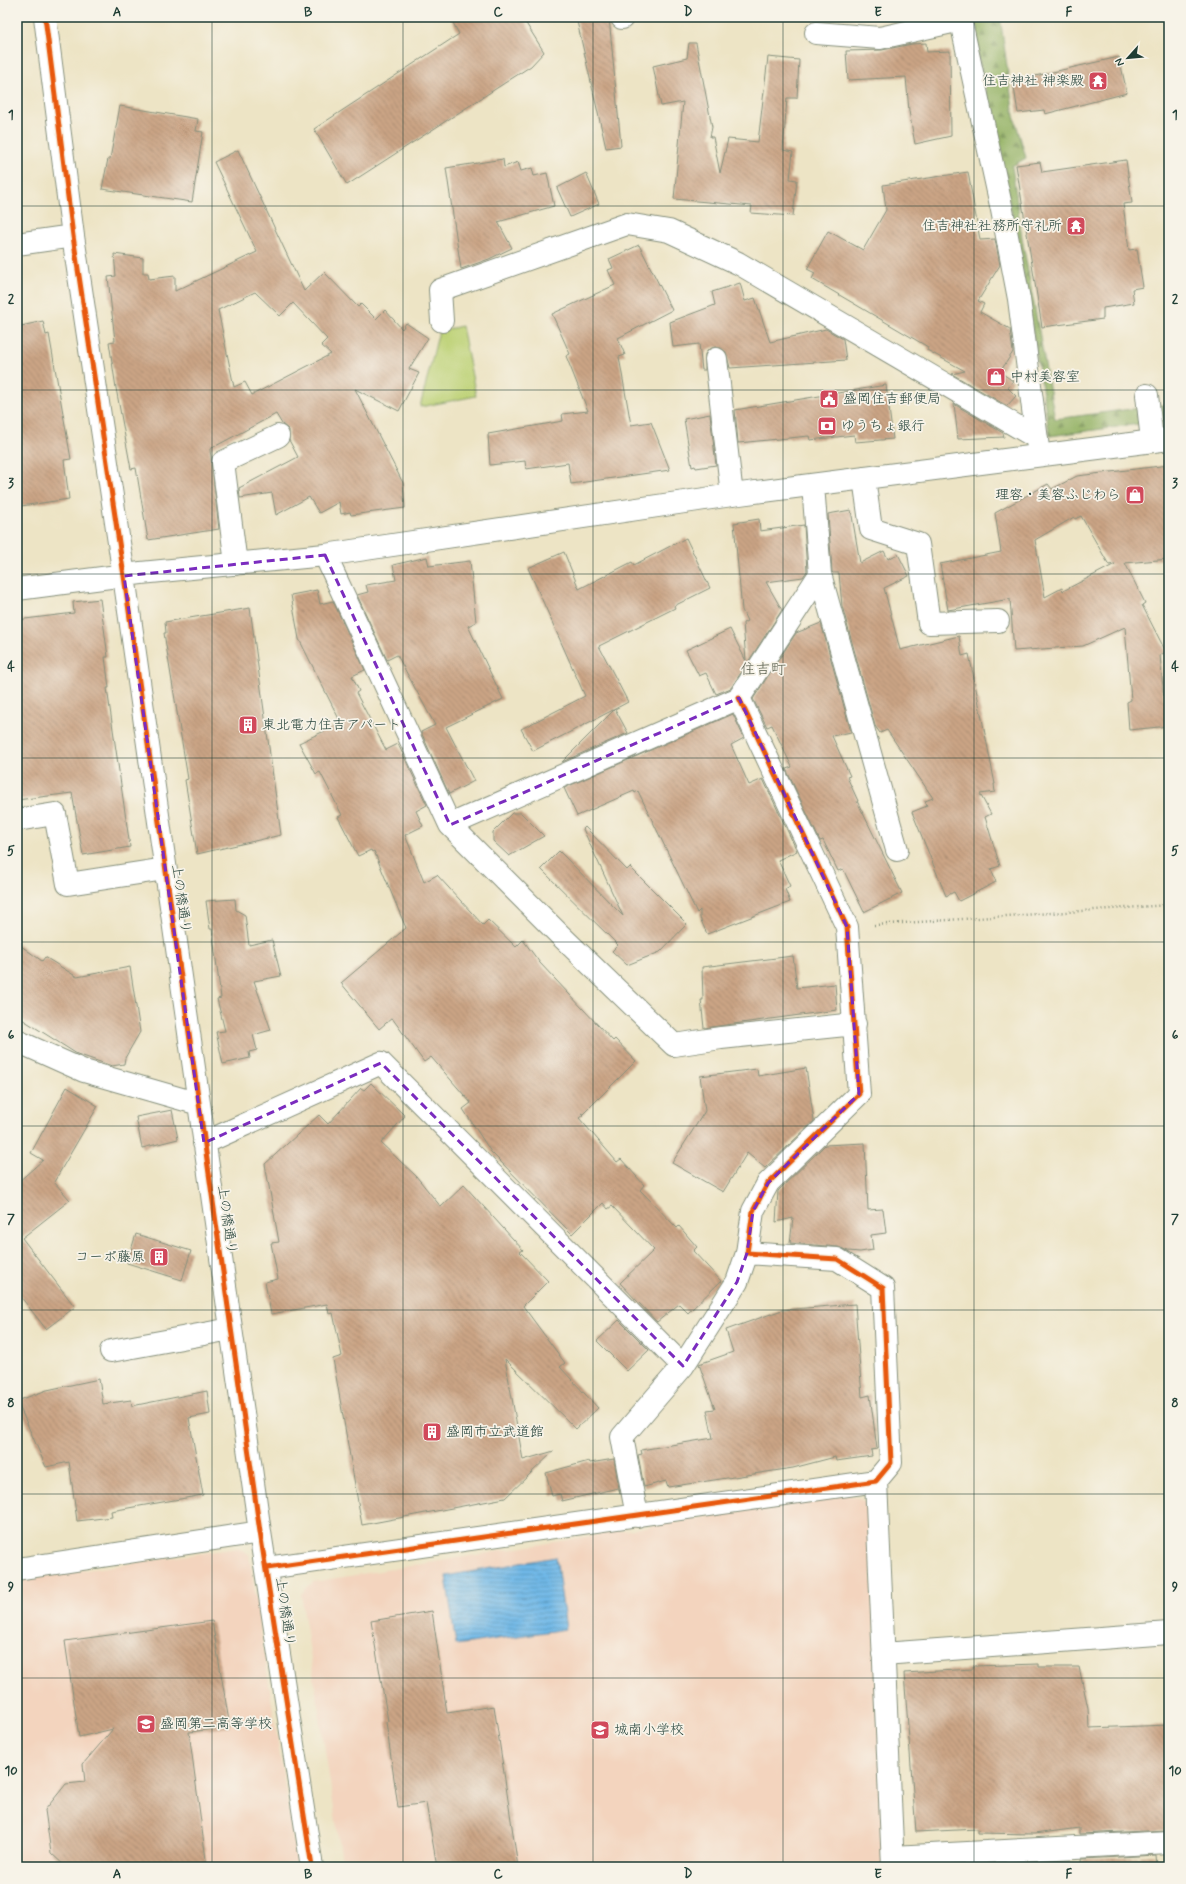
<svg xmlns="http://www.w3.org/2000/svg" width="1186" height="1884" font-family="Mynerve,'Klee One',sans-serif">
  <defs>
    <pattern id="forest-firs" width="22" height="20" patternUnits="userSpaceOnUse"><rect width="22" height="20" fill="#96b467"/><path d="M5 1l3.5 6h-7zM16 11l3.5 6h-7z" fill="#7a9456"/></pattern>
    <pattern id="water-rules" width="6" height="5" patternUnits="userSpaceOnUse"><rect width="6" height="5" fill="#6fb8e7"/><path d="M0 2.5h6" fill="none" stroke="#5b97bc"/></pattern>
    <pattern id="building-back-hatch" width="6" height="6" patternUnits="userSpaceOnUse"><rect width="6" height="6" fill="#cba485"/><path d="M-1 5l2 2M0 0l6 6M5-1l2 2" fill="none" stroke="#a4876e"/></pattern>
  </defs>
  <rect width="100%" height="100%" fill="#f7f3e8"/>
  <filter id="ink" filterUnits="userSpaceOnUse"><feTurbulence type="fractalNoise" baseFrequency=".025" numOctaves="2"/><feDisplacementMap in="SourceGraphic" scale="8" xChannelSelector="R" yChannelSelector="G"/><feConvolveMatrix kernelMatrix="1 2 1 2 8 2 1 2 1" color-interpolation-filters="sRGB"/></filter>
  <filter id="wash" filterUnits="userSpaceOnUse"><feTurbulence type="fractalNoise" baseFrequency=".012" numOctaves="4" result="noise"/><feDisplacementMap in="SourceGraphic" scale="16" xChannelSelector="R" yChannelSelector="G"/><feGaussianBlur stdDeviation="0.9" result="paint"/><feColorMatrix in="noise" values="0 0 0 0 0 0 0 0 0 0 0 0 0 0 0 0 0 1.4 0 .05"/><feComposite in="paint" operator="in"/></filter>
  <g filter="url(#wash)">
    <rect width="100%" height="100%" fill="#ede4c5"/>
    <path fill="#f3d4be" d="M 846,1494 L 869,1503 L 885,1867 L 343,1867 L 301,1594 L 313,1582 Z
      M 238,1548 L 249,1554 L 297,1867 L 17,1867 L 17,1580 Z"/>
    <path fill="url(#forest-firs)" stroke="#5a784e" d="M 970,17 L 1000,17 L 1014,116 L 1026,158 L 1012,166 L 1022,238 L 1055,419 L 1169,404 L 1169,420 L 1050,436 L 1017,238 Z"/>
    <path fill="#bdd276" stroke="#6e8855" d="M 462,326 L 476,396 L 420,407 L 439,331 Z"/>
    <path fill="url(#water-rules)" stroke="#477a8e" d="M 556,1557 L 566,1629 L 456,1645 L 446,1576 Z"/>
    <g id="blocks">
      <path fill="url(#building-back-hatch)" fill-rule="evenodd" d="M 450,17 L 522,17 L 544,52 L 531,66 L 347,185 L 314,129 L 459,34 Z
        M 576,17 L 609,17 L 621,146 L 606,148 Z
        M 689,43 L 696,43 L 712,127 L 710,137 L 713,137 L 720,173 L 728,139 L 758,142 L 768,57 L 799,60 L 797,98 L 787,98 L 783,150 L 793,152 L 790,179 L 797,180 L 793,216 L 751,213 L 752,206 L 674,199 L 683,102 L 661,106 L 653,66 L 687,58 Z
        M 926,43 L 927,52 L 950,51 L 951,136 L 915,144 L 909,111 L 906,77 L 848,80 L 846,51 L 882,50 L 912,44 Z
        M 1119,57 L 1127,93 L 1045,114 L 1044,110 L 1018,113 L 1013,81 Z
        M 120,106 L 198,119 L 196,131 L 203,132 L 192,202 L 102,189 L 108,159 L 110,159 Z
        M 238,150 L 304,291 L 324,272 L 358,307 L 361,304 L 376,319 L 385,310 L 402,329 L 406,323 L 428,338 L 409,369 L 419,373 L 399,411 L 355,389 L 403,483 L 405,508 L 351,515 L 350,512 L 341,514 L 339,502 L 319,513 L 309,497 L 276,515 L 272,493 L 240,498 L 239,488 L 298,457 L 289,440 L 289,430 L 282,424 L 276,414 L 210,449 L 219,529 L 148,540 L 136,468 L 131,469 L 116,388 L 109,342 L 115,341 L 108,277 L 116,276 L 114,254 L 143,258 L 143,273 L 148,273 L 149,279 L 175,276 L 175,291 L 257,252 L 214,162 ZM 255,292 L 280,316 L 293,303 L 327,339 L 321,345 L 331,354 L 252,395 L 245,382 L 234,387 L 218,310 Z
        M 503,159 L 504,167 L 518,162 L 521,171 L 532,168 L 534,176 L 547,173 L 554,206 L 498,222 L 512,248 L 489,259 L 461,269 L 446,168 Z
        M 1126,160 L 1132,203 L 1123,204 L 1129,250 L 1137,249 L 1143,287 L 1132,289 L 1134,303 L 1103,308 L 1103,319 L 1042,327 L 1016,165 L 1040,162 L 1042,172 Z
        M 968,172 L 980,240 L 995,239 L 1000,265 L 978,301 L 984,304 L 980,312 L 1010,329 L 1013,352 L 1000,372 L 1013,381 L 1008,388 L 1016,396 L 1007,406 L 952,374 L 965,371 L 927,350 L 928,347 L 812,279 L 815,273 L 807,269 L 828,231 L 863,250 L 886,210 L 883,185 Z
        M 586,173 L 599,204 L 570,217 L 557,188 Z
        M 639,245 L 672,310 L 618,338 L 625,355 L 619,357 L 631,425 L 651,422 L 670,470 L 571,484 L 568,463 L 526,469 L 525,461 L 490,465 L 488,434 L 563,421 L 562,414 L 588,411 L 566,356 L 570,354 L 552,314 L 615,285 L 608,270 L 613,268 L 609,259 Z
        M 740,283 L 745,301 L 755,298 L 770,342 L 826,329 L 843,339 L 846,360 L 730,368 L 726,352 L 721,348 L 715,347 L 709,349 L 705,354 L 705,370 L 702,370 L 699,344 L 673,347 L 670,322 L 715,305 L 712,292 Z
        M 43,321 L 46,335 L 49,334 L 71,459 L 64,460 L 69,499 L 21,506 L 17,483 L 17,327 Z
        M 886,385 L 893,439 L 855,442 L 854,435 L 810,440 L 809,436 L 738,443 L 735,410 Z
        M 954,404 L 1003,433 L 1004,437 L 958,439 Z
        M 710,414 L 716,465 L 696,468 L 695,466 L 692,467 L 684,419 Z
        M 1169,465 L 1169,559 L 1125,563 L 1145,603 L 1142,605 L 1166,652 L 1160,655 L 1164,699 L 1169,698 L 1169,726 L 1129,730 L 1127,702 L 1131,700 L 1125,627 L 1083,646 L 1014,651 L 1010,599 L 948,610 L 940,564 L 1001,552 L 995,513 L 1048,484 L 1052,489 L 1077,476 ZM 1081,516 L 1109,565 L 1115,564 L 1063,591 L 1062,588 L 1045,597 L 1035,540 L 1074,517 L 1075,519 Z
        M 851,510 L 860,563 L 884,551 L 888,559 L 898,554 L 909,576 L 884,588 L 900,650 L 959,636 L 962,656 L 969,654 L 995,784 L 994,784 L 995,792 L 980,794 L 991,814 L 985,817 L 1000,866 L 991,869 L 996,882 L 959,901 L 954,892 L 946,896 L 912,812 L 927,806 L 925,801 L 933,798 L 887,730 L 880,733 L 875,726 L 842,606 L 839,573 L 833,573 L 832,572 L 828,514 Z
        M 759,519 L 760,531 L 804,525 L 807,571 L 803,577 L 766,582 L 782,610 L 731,688 L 716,694 L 706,673 L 699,676 L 686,650 L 730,629 L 746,661 L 743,623 L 747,621 L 742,610 L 734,523 Z
        M 686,538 L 710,588 L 674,606 L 675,608 L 599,646 L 628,702 L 615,709 L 628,733 L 562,762 L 615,709 L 533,751 L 521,729 L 585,696 L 528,568 L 564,552 L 579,589 L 632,562 L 634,565 Z
        M 427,557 L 429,566 L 470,561 L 476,622 L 468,626 L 503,699 L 446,727 L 474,781 L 449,794 L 421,732 L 435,725 L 397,655 L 387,660 L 357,595 L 368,592 L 366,585 L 396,580 L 393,565 Z
        M 317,590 L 320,604 L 333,601 L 365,670 L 352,676 L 359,691 L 356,693 L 386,750 L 398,744 L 427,805 L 416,811 L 423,826 L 405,835 L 424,882 L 437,875 L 483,925 L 488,920 L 516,947 L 523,940 L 540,963 L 613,1041 L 615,1039 L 636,1061 L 583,1114 L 581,1113 L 583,1115 L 579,1118 L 617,1162 L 621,1159 L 644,1185 L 640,1190 L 677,1228 L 679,1226 L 697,1247 L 693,1251 L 721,1281 L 688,1313 L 679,1304 L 657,1322 L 620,1283 L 654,1250 L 612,1206 L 608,1209 L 603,1203 L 572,1234 L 491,1152 L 463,1109 L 471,1103 L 431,1057 L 424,1062 L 392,1018 L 379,1029 L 341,983 L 406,928 L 374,851 L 372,852 L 371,850 L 358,856 L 338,817 L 342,815 L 320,772 L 316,774 L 299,743 L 341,723 L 299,639 L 291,595 Z
        M 100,599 L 108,657 L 105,657 L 109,688 L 107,688 L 130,847 L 83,855 L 72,793 L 17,800 L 17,620 L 74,613 L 73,602 Z
        M 250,608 L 281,835 L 197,854 L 185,780 L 188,779 L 164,633 L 166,633 L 165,622 Z
        M 821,623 L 851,732 L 832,736 L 850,776 L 847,777 L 858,801 L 857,801 L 902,893 L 864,912 L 843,869 L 838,871 L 823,840 L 820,841 L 786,769 L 792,767 L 772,725 L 767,727 L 753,699 L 796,633 Z
        M 733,714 L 744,738 L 731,745 L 749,785 L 763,779 L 797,851 L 778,860 L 790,886 L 785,889 L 790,902 L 707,934 L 700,918 L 700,910 L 697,913 L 638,791 L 635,793 L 634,791 L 577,816 L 564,788 Z
        M 512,813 L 521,813 L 544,836 L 509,856 L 493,841 L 493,832 Z
        M 585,827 L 627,870 L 630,867 L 687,924 L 660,952 L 627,965 L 612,951 L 618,945 L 541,869 L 559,851 L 623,916 L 583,829 Z
        M 235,899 L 236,910 L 245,915 L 249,945 L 272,940 L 281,976 L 254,981 L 271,1030 L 253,1035 L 257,1050 L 249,1052 L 250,1058 L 223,1064 L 216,1032 L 225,1031 L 217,999 L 221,998 L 212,929 L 210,929 L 206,901 Z
        M 17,943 L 42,961 L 45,957 L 77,977 L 130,967 L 140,1032 L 125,1058 L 124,1064 L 112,1066 L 77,1054 L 17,1016 Z
        M 793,956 L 797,988 L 835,984 L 837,1010 L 704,1028 L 701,1000 L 703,1000 L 702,967 Z
        M 806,1068 L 814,1121 L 765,1168 L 747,1153 L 723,1192 L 672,1163 L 705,1111 L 700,1076 L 757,1069 L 758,1076 Z
        M 371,1083 L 405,1116 L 381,1143 L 416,1176 L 441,1207 L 464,1185 L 523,1250 L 520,1252 L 548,1281 L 523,1306 L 565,1363 L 560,1367 L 598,1408 L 576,1429 L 505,1359 L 523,1460 L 554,1451 L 505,1498 L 362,1525 L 333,1359 L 342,1356 L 333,1313 L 329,1314 L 327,1304 L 271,1314 L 265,1282 L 278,1279 L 271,1243 L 279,1242 L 265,1164 L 319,1115 L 328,1124 L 361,1088 L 364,1090 Z
        M 67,1087 L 98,1106 L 54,1182 L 70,1200 L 22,1238 L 75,1307 L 46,1329 L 17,1292 L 17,1183 L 43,1160 L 31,1153 Z
        M 172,1110 L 178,1139 L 142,1148 L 136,1117 Z
        M 865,1143 L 868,1210 L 883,1209 L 886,1233 L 871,1235 L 873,1250 L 860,1252 L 848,1251 L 838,1247 L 790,1243 L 793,1218 L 776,1222 L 778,1191 L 825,1145 Z
        M 136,1234 L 191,1251 L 182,1280 L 127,1263 Z
        M 855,1304 L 862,1397 L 870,1395 L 877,1449 L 871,1450 L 872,1456 L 836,1461 L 835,1457 L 793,1468 L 668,1487 L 666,1481 L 644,1487 L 638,1455 L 642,1454 L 641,1450 L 713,1438 L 707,1410 L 715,1409 L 699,1364 L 733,1352 L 726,1330 L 782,1310 Z
        M 619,1320 L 649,1350 L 627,1371 L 597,1341 Z
        M 99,1379 L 103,1404 L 131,1400 L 132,1406 L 207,1391 L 210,1414 L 189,1418 L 203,1495 L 111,1511 L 112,1517 L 77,1521 L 69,1462 L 46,1467 L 17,1401 L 47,1390 Z
        M 614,1459 L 620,1494 L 618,1488 L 562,1501 L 560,1494 L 552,1496 L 546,1473 L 589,1461 L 590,1463 Z
        M 432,1611 L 447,1713 L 494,1706 L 518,1867 L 437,1867 L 426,1803 L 398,1807 L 386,1722 L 388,1721 L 371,1621 Z
        M 212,1621 L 230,1727 L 189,1732 L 207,1867 L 66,1867 L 51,1853 L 45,1810 L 66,1784 L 85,1782 L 83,1764 L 113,1729 L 79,1737 L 65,1641 Z
        M 1039,1664 L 1039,1667 L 1079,1667 L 1088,1708 L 1089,1728 L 1169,1725 L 1169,1830 L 1079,1834 L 1079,1828 L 1034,1834 L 978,1833 L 978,1829 L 916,1832 L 904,1673 L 973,1669 L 973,1666 Z
        M 1156,1855 L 1157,1867 L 1083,1867 L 1082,1859 Z"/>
    </g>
  </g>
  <g filter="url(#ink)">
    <use href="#blocks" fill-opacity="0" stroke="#86907c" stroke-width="1"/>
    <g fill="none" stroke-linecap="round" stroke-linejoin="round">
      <g stroke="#86907c" stroke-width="24">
        <path id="minor" d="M 45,17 L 73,236 L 124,576 L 260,1532 L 312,1867
          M 622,17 L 622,18
          M 960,17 L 1002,210 L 1019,299 L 1038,448
          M 816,33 L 880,38 L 961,20
          M 17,244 L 73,236
          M 442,321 L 440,290 L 627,224 L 669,231 L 738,263 L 1037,438
          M 716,359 L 732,495
          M 1147,395 L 1152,441
          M 864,478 L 871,529 L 918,544 L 929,623 L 998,621
          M 325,555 L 450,825 L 560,935 L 674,1045 L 721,1038 L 855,1024
          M 236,564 L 223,462 L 278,436
          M 820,574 L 897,850
          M 17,589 L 141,573 L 325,555 L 732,495 L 1169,439
          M 17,820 L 55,814 L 68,884 L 165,869
          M 450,825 L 739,698 L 820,574 L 813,485
          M 17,1041 L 84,1071 L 199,1104
          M 204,1143 L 381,1063 L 683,1366
          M 111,1351 L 231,1329
          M 876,1481 L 893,1867
          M 637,1516 L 622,1437 L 683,1366 L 737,1282 L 747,1253
          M 267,1568 L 876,1481 L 891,1463 L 883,1288 L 837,1259 L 747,1253 L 753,1211 L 768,1183 L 859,1094 L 847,927 L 739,698
          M 17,1569 L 260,1532
          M 883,1654 L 1169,1633
          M 893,1857 L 1169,1842"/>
      </g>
      <path stroke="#86907c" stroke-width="2.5" stroke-dasharray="1 3" stroke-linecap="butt" d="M 874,925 L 1169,905"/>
      <use href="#minor" stroke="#fff" stroke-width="22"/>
      <g stroke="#f7f3e8" stroke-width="8">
        <path id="cycleway" d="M 45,17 L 73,236 L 124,576 L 260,1532 L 312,1867
          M 267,1568 L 876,1481 L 891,1463 L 883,1288 L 837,1259 L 747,1253 L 753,1211 L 768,1183 L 859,1094 L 847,927 L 739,698"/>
      </g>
      <use href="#cycleway" stroke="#e8590c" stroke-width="5"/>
    </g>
  </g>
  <path fill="none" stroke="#7b2cbf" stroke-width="3" stroke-dasharray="8 5" stroke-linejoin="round" d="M 325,555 L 450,825 L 739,698 L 847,927 L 859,1094 L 768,1183 L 753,1211 L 747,1253 L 737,1282 L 683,1366 L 381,1063 L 204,1143 L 124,576 Z"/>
  <path fill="none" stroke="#1f3d34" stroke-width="1" stroke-opacity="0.55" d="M 212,17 L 212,1867M 403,17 L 403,1867M 593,17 L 593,1867M 783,17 L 783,1867M 974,17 L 974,1867M 17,206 L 1169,206M 17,390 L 1169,390M 17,574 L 1169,574M 17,758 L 1169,758M 17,942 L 1169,942M 17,1126 L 1169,1126M 17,1310 L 1169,1310M 17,1494 L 1169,1494M 17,1678 L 1169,1678"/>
  <defs>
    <g id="temple-square" transform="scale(1)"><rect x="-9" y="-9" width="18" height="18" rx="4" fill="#d1495b" stroke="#f7f3e8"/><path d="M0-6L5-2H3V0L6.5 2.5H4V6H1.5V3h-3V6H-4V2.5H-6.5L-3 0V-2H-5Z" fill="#fff"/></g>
    <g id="shop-square" transform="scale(1)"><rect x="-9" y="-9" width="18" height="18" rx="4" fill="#d1495b" stroke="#f7f3e8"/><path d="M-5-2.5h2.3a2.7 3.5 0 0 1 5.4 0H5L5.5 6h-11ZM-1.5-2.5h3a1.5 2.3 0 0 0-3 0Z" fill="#fff"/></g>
    <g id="civic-square" transform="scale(1)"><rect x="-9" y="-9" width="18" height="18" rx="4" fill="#d1495b" stroke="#f7f3e8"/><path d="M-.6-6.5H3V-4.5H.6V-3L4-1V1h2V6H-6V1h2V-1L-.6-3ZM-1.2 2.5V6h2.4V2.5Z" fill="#fff"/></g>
    <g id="bank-square" transform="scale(1)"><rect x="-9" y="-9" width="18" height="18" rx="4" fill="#d1495b" stroke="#f7f3e8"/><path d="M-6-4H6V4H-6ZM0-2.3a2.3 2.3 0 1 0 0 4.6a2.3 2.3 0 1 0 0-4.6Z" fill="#fff"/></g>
    <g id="building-square" transform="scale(1)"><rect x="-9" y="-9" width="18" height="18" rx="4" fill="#d1495b" stroke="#f7f3e8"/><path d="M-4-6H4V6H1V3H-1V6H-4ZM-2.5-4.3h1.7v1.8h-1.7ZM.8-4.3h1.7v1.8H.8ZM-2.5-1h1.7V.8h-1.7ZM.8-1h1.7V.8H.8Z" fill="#fff"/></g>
    <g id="school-square" transform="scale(1)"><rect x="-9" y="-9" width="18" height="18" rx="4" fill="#d1495b" stroke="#f7f3e8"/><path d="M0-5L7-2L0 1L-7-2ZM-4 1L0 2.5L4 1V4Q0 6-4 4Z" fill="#fff"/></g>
  </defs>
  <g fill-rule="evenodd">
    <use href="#temple-square" x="1098" y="81"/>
    <use href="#temple-square" x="1076" y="226"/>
    <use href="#shop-square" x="996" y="377"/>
    <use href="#civic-square" x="829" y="399"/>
    <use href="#bank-square" x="827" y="426"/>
    <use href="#shop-square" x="1135" y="495"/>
    <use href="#building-square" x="248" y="725"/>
    <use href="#building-square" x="159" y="1257"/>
    <use href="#building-square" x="432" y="1432"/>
    <use href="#school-square" x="146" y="1724"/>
    <use href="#school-square" x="600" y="1730"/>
  </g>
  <g text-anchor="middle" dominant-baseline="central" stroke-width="3.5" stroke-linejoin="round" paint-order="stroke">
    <g font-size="14" fill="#1f3d34" stroke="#f7f3e8" text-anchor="start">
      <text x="1084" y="81" text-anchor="end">住吉神社 神楽殿</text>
      <text x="1062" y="226" text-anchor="end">住吉神社社務所守礼所</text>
      <text x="1010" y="377">中村美容室</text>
      <text x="843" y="399">盛岡住吉郵便局</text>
      <text x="841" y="426">ゆうちょ銀行</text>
      <text x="1121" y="495" text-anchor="end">理容・美容ふじわら</text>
      <text x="262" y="725">東北電力住吉アパート</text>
      <text x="145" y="1257" text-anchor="end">コーポ藤原</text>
      <text x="446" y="1432">盛岡市立武道館</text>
      <text x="160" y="1724">盛岡第二高等学校</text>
      <text x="614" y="1730">城南小学校</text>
    </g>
    <g font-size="14" fill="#1f3d34" stroke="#f7f3e8">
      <text transform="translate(181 899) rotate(82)">上の橋通り</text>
      <text transform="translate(227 1220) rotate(82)">上の橋通り</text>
      <text transform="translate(285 1612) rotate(82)">上の橋通り</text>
    </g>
    <g font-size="15" fill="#5b6150" stroke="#f7f3e8">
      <text x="763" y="670">住吉町</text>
    </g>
  </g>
  <rect width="1186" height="1884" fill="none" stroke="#f7f3e8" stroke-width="44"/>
  <g transform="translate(1128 58) rotate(243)" stroke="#f7f3e8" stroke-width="3" paint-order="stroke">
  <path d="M0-3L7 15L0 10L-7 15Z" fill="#1f3d34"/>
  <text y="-6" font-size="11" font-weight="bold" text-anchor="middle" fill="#1f3d34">N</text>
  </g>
  <rect x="22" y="22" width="1142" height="1840" fill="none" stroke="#1f3d34" stroke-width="1.5"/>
  <g font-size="13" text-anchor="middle" font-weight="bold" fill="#1f3d34">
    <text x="117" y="16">A</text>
    <text x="308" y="16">B</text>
    <text x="498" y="16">C</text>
    <text x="688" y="16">D</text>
    <text x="878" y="16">E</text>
    <text x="1069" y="16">F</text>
    <text x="11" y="119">1</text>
    <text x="1175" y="119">1</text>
    <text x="11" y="303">2</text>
    <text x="1175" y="303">2</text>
    <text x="11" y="487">3</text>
    <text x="1175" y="487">3</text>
    <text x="11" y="671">4</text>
    <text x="1175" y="671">4</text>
    <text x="11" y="855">5</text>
    <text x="1175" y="855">5</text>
    <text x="11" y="1039">6</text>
    <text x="1175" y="1039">6</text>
    <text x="11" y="1223">7</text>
    <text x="1175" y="1223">7</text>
    <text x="11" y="1407">8</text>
    <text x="1175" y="1407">8</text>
    <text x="11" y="1591">9</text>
    <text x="1175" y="1591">9</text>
    <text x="11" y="1775">10</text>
    <text x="1175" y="1775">10</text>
    <text x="117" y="1878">A</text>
    <text x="308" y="1878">B</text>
    <text x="498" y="1878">C</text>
    <text x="688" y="1878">D</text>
    <text x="878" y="1878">E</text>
    <text x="1069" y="1878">F</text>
  </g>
</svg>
